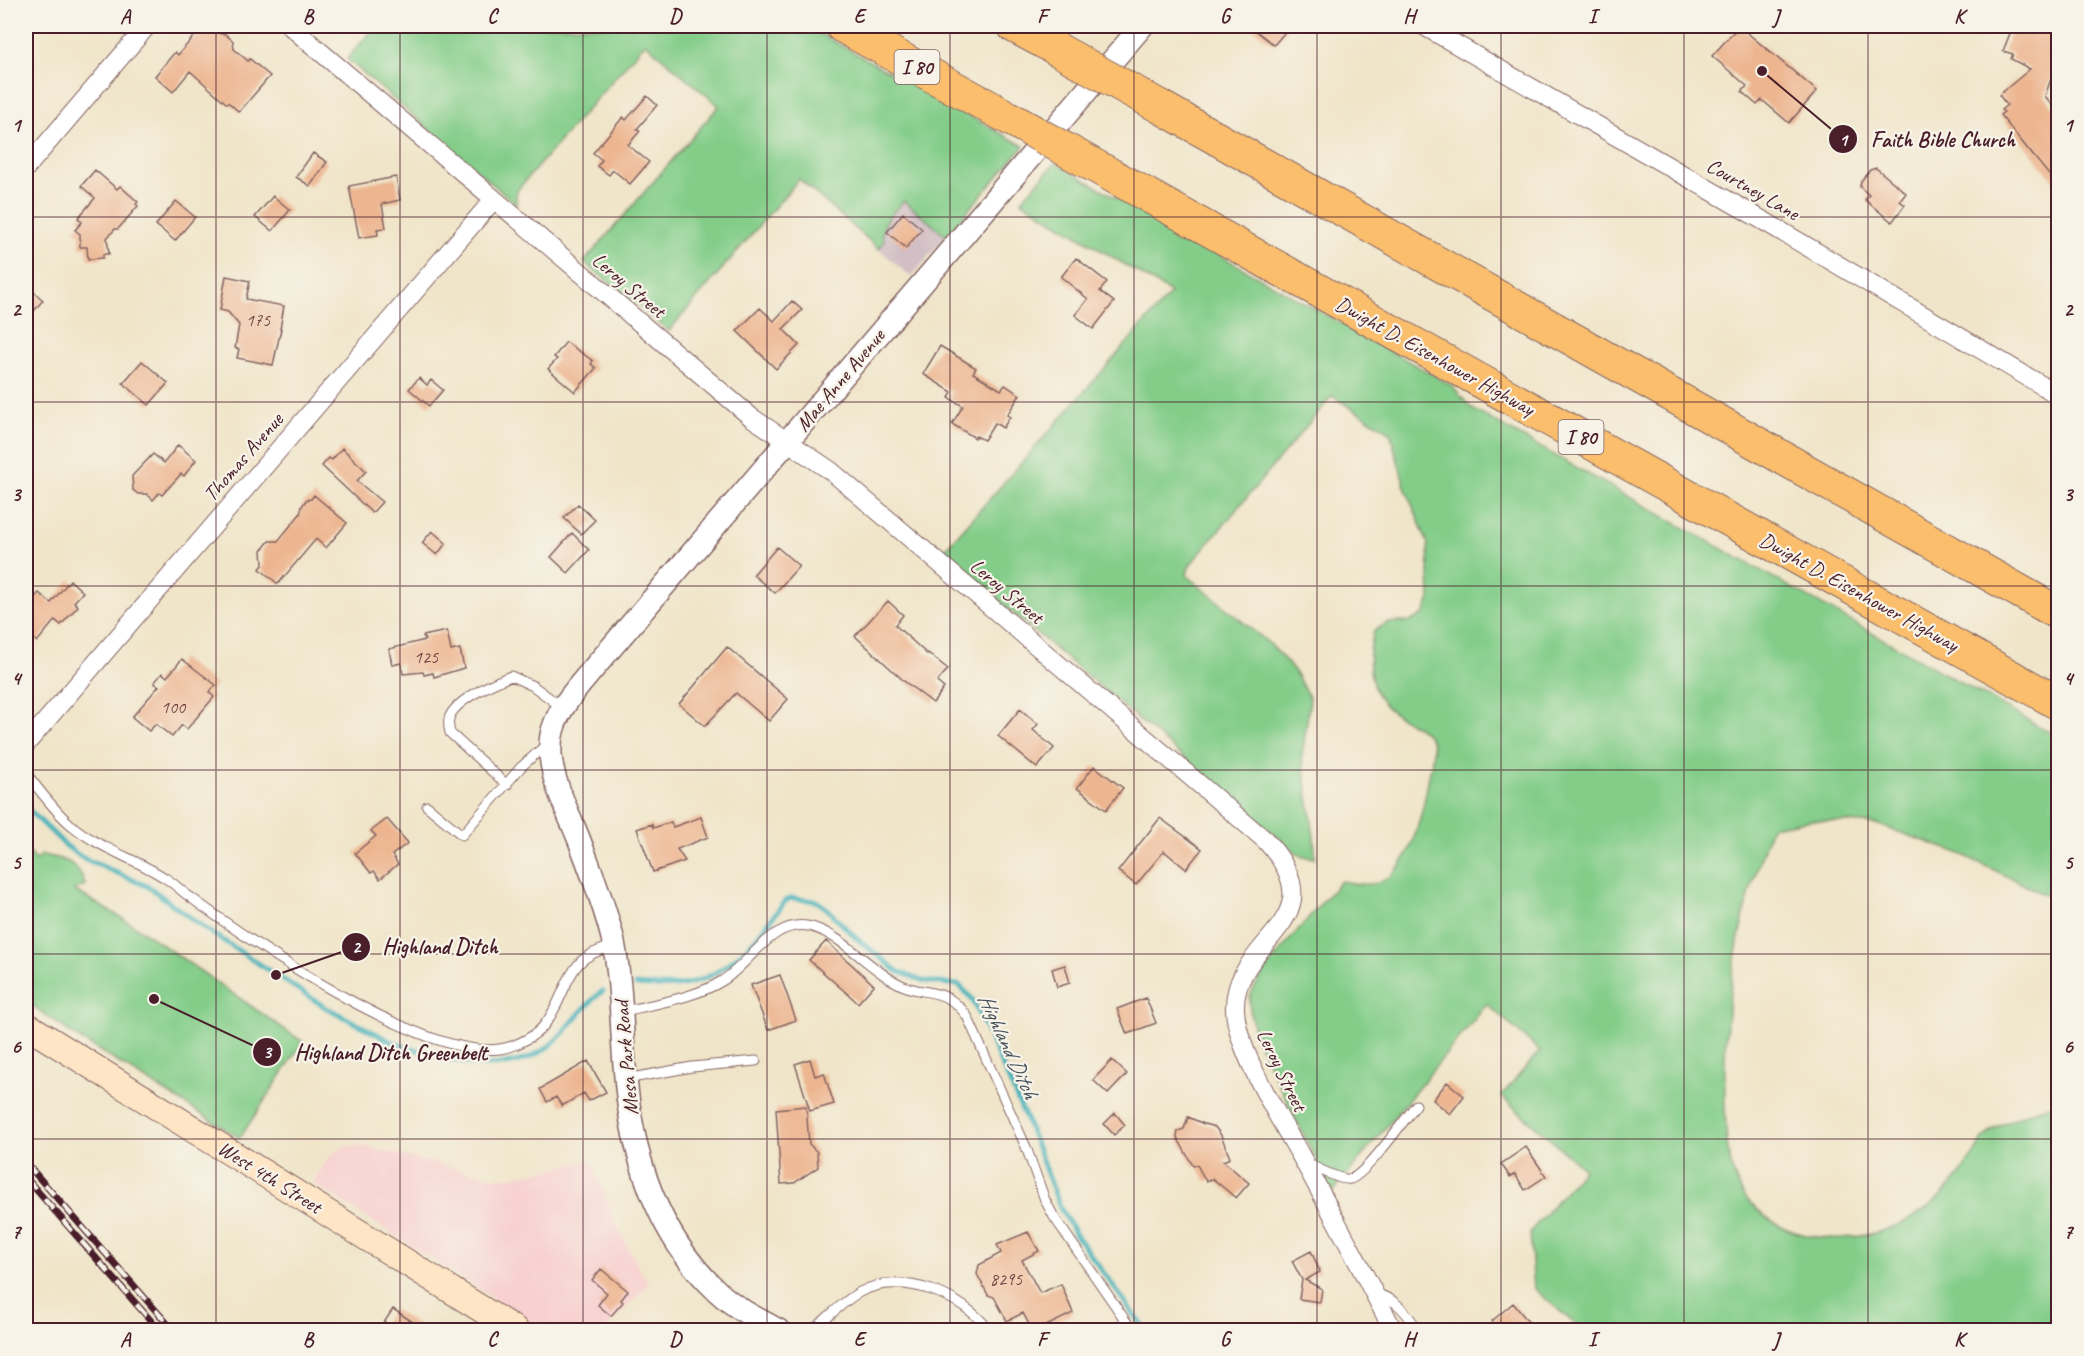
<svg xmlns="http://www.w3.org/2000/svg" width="2084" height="1356" font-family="Caveat,sans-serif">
  <rect width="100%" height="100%" fill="#f7f3e8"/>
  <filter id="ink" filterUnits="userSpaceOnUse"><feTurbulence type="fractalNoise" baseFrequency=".0167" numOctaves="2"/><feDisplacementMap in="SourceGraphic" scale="12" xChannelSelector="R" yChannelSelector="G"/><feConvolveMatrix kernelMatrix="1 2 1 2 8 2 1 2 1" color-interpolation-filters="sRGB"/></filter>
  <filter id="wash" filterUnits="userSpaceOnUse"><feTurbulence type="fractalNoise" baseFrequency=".008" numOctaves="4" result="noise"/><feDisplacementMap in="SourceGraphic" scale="24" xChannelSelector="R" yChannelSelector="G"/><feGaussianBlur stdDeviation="1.35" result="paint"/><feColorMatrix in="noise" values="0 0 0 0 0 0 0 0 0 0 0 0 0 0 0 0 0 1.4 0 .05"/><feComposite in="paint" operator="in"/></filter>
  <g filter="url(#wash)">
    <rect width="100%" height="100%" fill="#f0e5c9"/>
    <path fill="#f7d0cf" d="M 358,1145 L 492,1177 L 512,1177 L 591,1160 L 619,1230 L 639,1269 L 649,1284 L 605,1330 L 542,1330 L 313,1183 L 330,1155 L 342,1148 Z"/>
    <path fill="#d2bec5" d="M 904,200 L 946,236 L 911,277 L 879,249 L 884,241 L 881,235 L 883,225 Z"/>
    <path fill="#83cd89" stroke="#66765a" stroke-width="1.5" d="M 376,26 L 806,26 L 1024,146 L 946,236 L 904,201 C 894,212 877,225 884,241 L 879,249 L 799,179 L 669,331 L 584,262 L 719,106 L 645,43 L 519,188 L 516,194 L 517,205 L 347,59 Z
      M 1055,163 L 1451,385 L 1472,409 L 2058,737 L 2058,901 L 1961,854 L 1876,824 L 1813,820 L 1771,827 C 1762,855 1752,882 1745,910 C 1729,975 1723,1041 1725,1108 C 1726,1136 1727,1167 1742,1192 C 1752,1208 1770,1221 1787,1229 C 1819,1243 1861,1240 1893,1227 C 1927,1214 1951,1189 1971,1159 C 1976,1151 1981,1140 1988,1133 C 1992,1129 1999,1126 2004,1124 C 2023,1114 2037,1108 2058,1103 L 2058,1330 L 1582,1330 L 1534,1289 L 1530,1232 L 1584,1169 L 1501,1096 L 1540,1051 L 1487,1004 L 1332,1193 L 1256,1038 C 1253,1025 1248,1010 1250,997 C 1255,976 1323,901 1341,881 C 1358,884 1373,888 1389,877 C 1414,858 1424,806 1429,776 C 1431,766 1435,751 1431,740 C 1426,730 1411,724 1402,718 C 1368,699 1365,665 1374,631 L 1387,623 L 1411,621 L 1424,614 L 1430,599 L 1428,544 L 1405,487 L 1390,432 L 1332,396 L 1189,566 L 1187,576 L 1271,645 L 1293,669 L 1310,699 L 1302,757 L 1314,836 L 1315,858 L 1303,857 L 1292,849 L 942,553 L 1171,293 L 1021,201 Z
      M 26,849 L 36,860 L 42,855 C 62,858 80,862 85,885 L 74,890 L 135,926 L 303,1042 L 240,1138 L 77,1037 L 26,1001 Z"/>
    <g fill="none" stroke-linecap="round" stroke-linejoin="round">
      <path stroke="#42b2bb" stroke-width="5" d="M 26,807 L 65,845 L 81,857 L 149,887 L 204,928 L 325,1007 L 392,1042 C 444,1059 509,1084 555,1041 C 571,1026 584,1005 603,991
        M 636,985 C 652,986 671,988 687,984 C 729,975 761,934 785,901 L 791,898 L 816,901 L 825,907 L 855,937 L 897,971 L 923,981 L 959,985 L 972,999 L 978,1011 L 1026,1119 L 1061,1209 L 1074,1232 L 1145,1330"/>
    </g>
    <g id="blocks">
      <path fill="#edb590" d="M 203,26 L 211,26 L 221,34 L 225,34 L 233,41 L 234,49 L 248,61 L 250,59 L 270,76 L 239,112 L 229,103 L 226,103 L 190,71 L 173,92 L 155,76 L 175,52 L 178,55 Z
        M 1250,26 L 1290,26 L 1274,45 Z
        M 1739,26 L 1817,91 L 1789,123 L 1762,100 L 1757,105 L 1742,92 L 1747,86 L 1712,56 Z
        M 2013,26 L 2048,26 L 2058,30 L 2058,78 L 2052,76 L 2045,96 L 2058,112 L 2058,186 L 2000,115 L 2004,112 L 2001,110 L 2007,105 L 1999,95 L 2030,69 L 2011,59 L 2013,54 L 2003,51 Z
        M 647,96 L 657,105 L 637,129 L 640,131 L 628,145 L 649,162 L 630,184 L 613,170 L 609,175 L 597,166 L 602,160 L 593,153 L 623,117 L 626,120 Z
        M 313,153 L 327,162 L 310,186 L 296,177 Z
        M 1876,168 L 1906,193 L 1900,201 L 1905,205 L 1892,222 L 1865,200 L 1869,195 L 1860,187 L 1861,181 L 1865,176 L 1870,170 Z
        M 95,170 L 117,189 L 120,186 L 138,202 L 136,204 L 138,206 L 118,229 L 115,229 L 107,238 L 109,254 L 103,254 L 103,258 L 88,259 L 87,247 L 80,247 L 80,234 L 75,230 L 82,222 L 78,218 L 95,198 L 81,186 Z
        M 396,177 L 400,200 L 382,204 L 386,228 L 377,229 L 378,235 L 359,238 L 349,186 Z
        M 273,196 L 290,210 L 272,231 L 255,217 Z
        M 176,201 L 195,217 L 175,241 L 156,225 Z
        M 903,213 L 922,229 L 906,248 L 887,232 Z
        M 1076,258 L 1107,282 L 1100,291 L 1114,302 L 1093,329 L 1075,315 L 1088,299 L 1061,277 Z
        M 226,276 L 250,281 L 246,299 L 284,306 L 280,329 L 281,329 L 273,365 L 237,358 L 239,349 L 235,348 L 239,325 L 228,312 L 220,310 Z
        M 26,285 L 43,300 L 26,321 Z
        M 792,301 L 802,310 L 783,329 L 799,345 L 776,369 L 737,331 L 760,308 L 774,321 Z
        M 566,342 L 593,361 L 591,364 L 596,368 L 575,392 L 548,369 L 557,359 L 554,357 Z
        M 940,346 L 976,368 L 973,373 L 1001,390 L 1005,385 L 1020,395 L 1007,415 L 1010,417 L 1003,428 L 995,423 L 984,440 L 976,436 L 975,438 L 952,424 L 963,406 L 949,398 L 952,392 L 923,374 Z
        M 142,361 L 168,383 L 149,405 L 123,383 Z
        M 419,378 L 427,385 L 431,380 L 443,390 L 429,406 L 409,389 Z
        M 178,445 L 196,460 L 184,476 L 181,474 L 162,495 L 159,493 L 153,500 L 147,494 L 138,494 L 133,490 L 132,476 L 153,454 L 164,463 Z
        M 342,448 L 366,471 L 357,481 L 382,502 L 372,513 L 322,466 L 329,458 L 332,460 Z
        M 314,495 L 347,523 L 326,548 L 316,539 L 278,584 L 260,569 L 263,565 L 262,550 L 269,541 L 278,541 L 300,514 L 302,506 L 306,500 L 311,499 Z
        M 578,504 L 595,520 L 581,534 L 564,518 Z
        M 432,531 L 446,543 L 437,555 L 422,543 Z
        M 572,533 L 589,550 L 568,573 L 551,557 Z
        M 777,547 L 799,566 L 775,593 L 753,575 Z
        M 70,580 L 83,592 L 74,602 L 78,606 L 61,625 L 55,620 L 37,642 L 26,632 L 26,589 L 35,597 L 39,593 L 51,603 Z
        M 888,601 L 903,615 L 895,625 L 927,654 L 928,653 L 948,669 L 937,682 L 944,688 L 933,703 L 904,681 L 855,636 Z
        M 447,631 L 451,651 L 460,649 L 464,668 L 434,677 L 433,673 L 424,675 L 423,672 L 403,674 L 401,663 L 392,665 L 389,649 L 425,640 L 423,636 Z
        M 727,647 L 788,699 L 769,721 L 736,693 L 705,726 L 679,704 Z
        M 182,659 L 216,685 L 209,692 L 214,697 L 187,729 L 182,725 L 172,737 L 156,724 L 149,731 L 132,717 L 159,686 L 154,683 L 162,673 L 167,677 Z
        M 1020,709 L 1038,724 L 1033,730 L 1054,748 L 1037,768 L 998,736 Z
        M 1094,766 L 1123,788 L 1106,810 L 1077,788 Z
        M 701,817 L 708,837 L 677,849 L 685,861 L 653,872 L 637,829 L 652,824 L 653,828 L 671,822 L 673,827 Z
        M 1160,818 L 1202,849 L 1186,869 L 1164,851 L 1136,885 L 1118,871 Z
        M 387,819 L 408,843 L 392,855 L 398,864 L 380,879 L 374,871 L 371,873 L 355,853 L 376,836 L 371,831 Z
        M 826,941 L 874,985 L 858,1003 L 809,960 Z
        M 1065,965 L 1070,983 L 1057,987 L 1052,969 Z
        M 780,975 L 796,1020 L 768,1030 L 751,985 Z
        M 1146,998 L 1156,1023 L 1127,1034 L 1117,1009 Z
        M 810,1059 L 815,1076 L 824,1073 L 834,1104 L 810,1111 L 795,1064 Z
        M 1112,1060 L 1127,1074 L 1108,1094 L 1093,1080 Z
        M 588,1061 L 606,1092 L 589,1101 L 584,1093 L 562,1106 L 556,1097 L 547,1102 L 540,1089 Z
        M 1447,1082 L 1464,1096 L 1450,1114 L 1433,1100 Z
        M 806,1106 L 809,1144 L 817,1152 L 818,1167 L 794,1183 L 781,1184 L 776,1109 Z
        M 1115,1113 L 1125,1125 L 1114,1135 L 1104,1124 Z
        M 1188,1117 L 1204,1124 L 1215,1127 L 1221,1135 L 1230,1158 L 1223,1161 L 1249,1183 L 1236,1198 L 1213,1179 L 1206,1181 L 1197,1165 L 1193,1166 L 1177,1137 L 1178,1131 L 1184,1129 Z
        M 1526,1147 L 1546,1176 L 1525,1190 L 1515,1174 L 1510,1177 L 1501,1164 Z
        M 1028,1232 L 1039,1251 L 1022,1260 L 1040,1293 L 1061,1284 L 1073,1313 L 1038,1330 L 1032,1330 L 1023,1313 L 1007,1321 L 994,1297 L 988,1295 L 977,1274 L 979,1265 L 1001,1253 L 997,1245 Z
        M 1311,1251 L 1320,1272 L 1305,1280 L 1322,1289 L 1320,1302 L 1299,1299 L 1302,1280 L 1292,1261 Z
        M 601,1269 L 628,1291 L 621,1300 L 623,1302 L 611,1316 L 598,1305 L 607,1293 L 592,1280 Z
        M 1513,1303 L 1535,1330 L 1500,1330 L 1492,1321 Z
        M 393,1309 L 425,1330 L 379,1330 Z"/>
    </g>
  </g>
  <g filter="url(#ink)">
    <use href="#blocks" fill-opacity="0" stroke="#846462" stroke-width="1.5"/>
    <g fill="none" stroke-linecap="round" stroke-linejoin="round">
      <g stroke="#846462" stroke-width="11">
        <path id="service" d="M 26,773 C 40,791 53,809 70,824 C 98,848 134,858 165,878 C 174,883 181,891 190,897 C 250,941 439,1073 512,1046 C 523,1042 538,1034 545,1024 C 570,992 563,956 613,947
          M 507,785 L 450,733 C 449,729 448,723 449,719 C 453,701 495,682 511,676 L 533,686 L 563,708
          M 427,806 L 462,835 L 521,767 L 547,744
          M 621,1012 C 653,1004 695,998 722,981 C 750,964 774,916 812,927 C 842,936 865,964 892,980 C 923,999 943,983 967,1016 L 1026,1147 L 1045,1200 L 1054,1217 L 1132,1330
          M 626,1079 L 692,1067 L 756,1061
          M 1306,1163 C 1316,1167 1340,1181 1350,1179 C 1365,1176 1405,1119 1416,1105
          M 26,1249 L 26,1261
          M 1375,1294 C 1396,1298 1407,1313 1418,1330
          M 813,1330 C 828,1318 843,1301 860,1292 C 901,1270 963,1295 989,1330"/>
      </g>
      <g stroke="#846462" stroke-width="20">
        <path id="minor" d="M 290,26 L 751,417 L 831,471 L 1265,840 C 1342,923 1232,937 1235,1010 C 1237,1052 1281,1120 1302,1158 C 1333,1215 1364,1273 1393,1330
          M 1424,26 L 1769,224 L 2058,395
          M 26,168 L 147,26
          M 26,744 L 494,199"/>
      </g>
      <g stroke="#846462" stroke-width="25">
        <path id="tertiary" d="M 778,1330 C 757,1319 735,1308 717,1291 C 656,1234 631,1152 625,1071 C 621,1027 622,983 613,940 C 605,906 592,874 580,842 C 567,808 542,766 553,729 C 560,706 578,687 593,669 L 1142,26"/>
      </g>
      <g stroke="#846462" stroke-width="28">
        <path id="secondary" d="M 26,1025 L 515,1330"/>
      </g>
      <g stroke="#846462" stroke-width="35">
        <path id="motorway" d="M 842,26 L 991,108
          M 1014,26 L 1046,43
          M 1159,106 L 2058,613
          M 1104,171 L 2058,703"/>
      </g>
      <use href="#service" stroke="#fff" stroke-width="9"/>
      <use href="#minor" stroke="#fff" stroke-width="18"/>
      <use href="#tertiary" stroke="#fff" stroke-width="22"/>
      <use href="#secondary" stroke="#fde5c5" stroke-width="26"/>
      <use href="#motorway" stroke="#fabe6d" stroke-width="33"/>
      <g stroke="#4a1f2b" stroke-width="7">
        <path id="rail" d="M 26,1163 L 173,1330
          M 26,1178 L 159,1330"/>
      </g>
      <use href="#rail" stroke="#f7f3e8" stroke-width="4.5" stroke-dasharray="14" stroke-linecap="butt"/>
      <g stroke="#846462" stroke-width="35" stroke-linecap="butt">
        <path id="motorway-bridge" d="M 1046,43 L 1159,106
          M 991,108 L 1104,171"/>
      </g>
      <use href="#motorway-bridge" stroke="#fabe6d" stroke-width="33"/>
    </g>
  </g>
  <path fill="none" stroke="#4a1f2b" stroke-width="1.5" stroke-opacity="0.55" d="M 216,26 L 216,1330M 400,26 L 400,1330M 583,26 L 583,1330M 767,26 L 767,1330M 950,26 L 950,1330M 1134,26 L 1134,1330M 1317,26 L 1317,1330M 1501,26 L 1501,1330M 1684,26 L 1684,1330M 1868,26 L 1868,1330M 26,217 L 2058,217M 26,402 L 2058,402M 26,586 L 2058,586M 26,770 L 2058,770M 26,954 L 2058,954M 26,1139 L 2058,1139"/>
  <g text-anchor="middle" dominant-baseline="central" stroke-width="4.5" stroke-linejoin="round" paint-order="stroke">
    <g font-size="18" fill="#734444">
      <text x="258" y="320">175</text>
      <text x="426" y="657">125</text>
      <text x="173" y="707">100</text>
      <text x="1006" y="1279">8295</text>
    </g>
    <g fill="#f7f3e8" stroke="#7e5f64" stroke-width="1.5">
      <rect x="894.5" y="50" width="45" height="34" rx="4.5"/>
      <rect x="1558.5" y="420" width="45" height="34" rx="4.5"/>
    </g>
    <g font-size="20" font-weight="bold" fill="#4a1f2b">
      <text x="917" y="67">I 80</text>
      <text x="1581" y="437">I 80</text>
    </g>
    <g font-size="21" fill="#4a1f2b" stroke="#f7f3e8">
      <text transform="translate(1753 189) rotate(30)">Courtney Lane</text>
      <text transform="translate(629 285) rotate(40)">Leroy Street</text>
      <text transform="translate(1435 356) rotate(29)">Dwight D. Eisenhower Highway</text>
      <text transform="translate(840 380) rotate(-50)">Mae Anne Avenue</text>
      <text transform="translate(243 457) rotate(-49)">Thomas Avenue</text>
      <text transform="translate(1007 591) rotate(40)">Leroy Street</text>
      <text transform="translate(1859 592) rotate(29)">Dwight D. Eisenhower Highway</text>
      <text transform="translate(626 1058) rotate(-95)">Mesa Park Road</text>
      <text transform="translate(1282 1070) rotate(64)">Leroy Street</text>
      <text transform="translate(270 1177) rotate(32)">West 4th Street</text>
    </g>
    <g font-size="22" font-style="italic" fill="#47525d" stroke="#f7f3e8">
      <text transform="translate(1008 1046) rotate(65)">Highland Ditch</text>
    </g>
  </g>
  <path fill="none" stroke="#4a1f2b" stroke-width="2" d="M1762 71L1843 139M276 975L356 947M154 999L267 1052"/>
  <g fill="#4a1f2b" stroke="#f7f3e8" stroke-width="2">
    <circle cx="1762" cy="71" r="6"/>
    <circle cx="276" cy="975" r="6"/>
    <circle cx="154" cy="999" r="6"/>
    <circle cx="1843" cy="139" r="15"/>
    <circle cx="356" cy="947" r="15"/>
    <circle cx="267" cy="1052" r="15"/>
  </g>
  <g font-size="18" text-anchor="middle" font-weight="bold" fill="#fff">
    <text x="1843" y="146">1</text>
    <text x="356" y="953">2</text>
    <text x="267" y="1058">3</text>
  </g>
  <g font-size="22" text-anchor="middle" font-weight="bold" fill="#4a1f2b" stroke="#f7f3e8" stroke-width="4.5" stroke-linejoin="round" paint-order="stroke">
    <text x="1943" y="147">Faith Bible Church</text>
    <text x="440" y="954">Highland Ditch</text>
    <text x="391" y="1060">Highland Ditch Greenbelt</text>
  </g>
  <rect width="2084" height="1356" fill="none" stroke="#f7f3e8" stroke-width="66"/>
  <rect x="33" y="33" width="2018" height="1290" fill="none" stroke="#4a1f2b" stroke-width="2"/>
  <g font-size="20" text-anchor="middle" font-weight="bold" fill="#4a1f2b">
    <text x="125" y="23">A</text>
    <text x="308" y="23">B</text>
    <text x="492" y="23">C</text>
    <text x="675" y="23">D</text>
    <text x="859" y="23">E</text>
    <text x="1042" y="23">F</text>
    <text x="1225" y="23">G</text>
    <text x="1409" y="23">H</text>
    <text x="1592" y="23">I</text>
    <text x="1776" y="23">J</text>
    <text x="1959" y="23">K</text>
    <text x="16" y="132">1</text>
    <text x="2068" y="132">1</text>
    <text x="16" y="316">2</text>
    <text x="2068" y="316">2</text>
    <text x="16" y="501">3</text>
    <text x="2068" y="501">3</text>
    <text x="16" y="685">4</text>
    <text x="2068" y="685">4</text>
    <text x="16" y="869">5</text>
    <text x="2068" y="869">5</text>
    <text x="16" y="1053">6</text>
    <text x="2068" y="1053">6</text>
    <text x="16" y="1238">7</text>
    <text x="2068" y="1238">7</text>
    <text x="125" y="1346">A</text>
    <text x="308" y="1346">B</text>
    <text x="492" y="1346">C</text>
    <text x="675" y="1346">D</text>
    <text x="859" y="1346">E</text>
    <text x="1042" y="1346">F</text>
    <text x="1225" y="1346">G</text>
    <text x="1409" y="1346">H</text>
    <text x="1592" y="1346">I</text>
    <text x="1776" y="1346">J</text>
    <text x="1959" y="1346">K</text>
  </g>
</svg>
